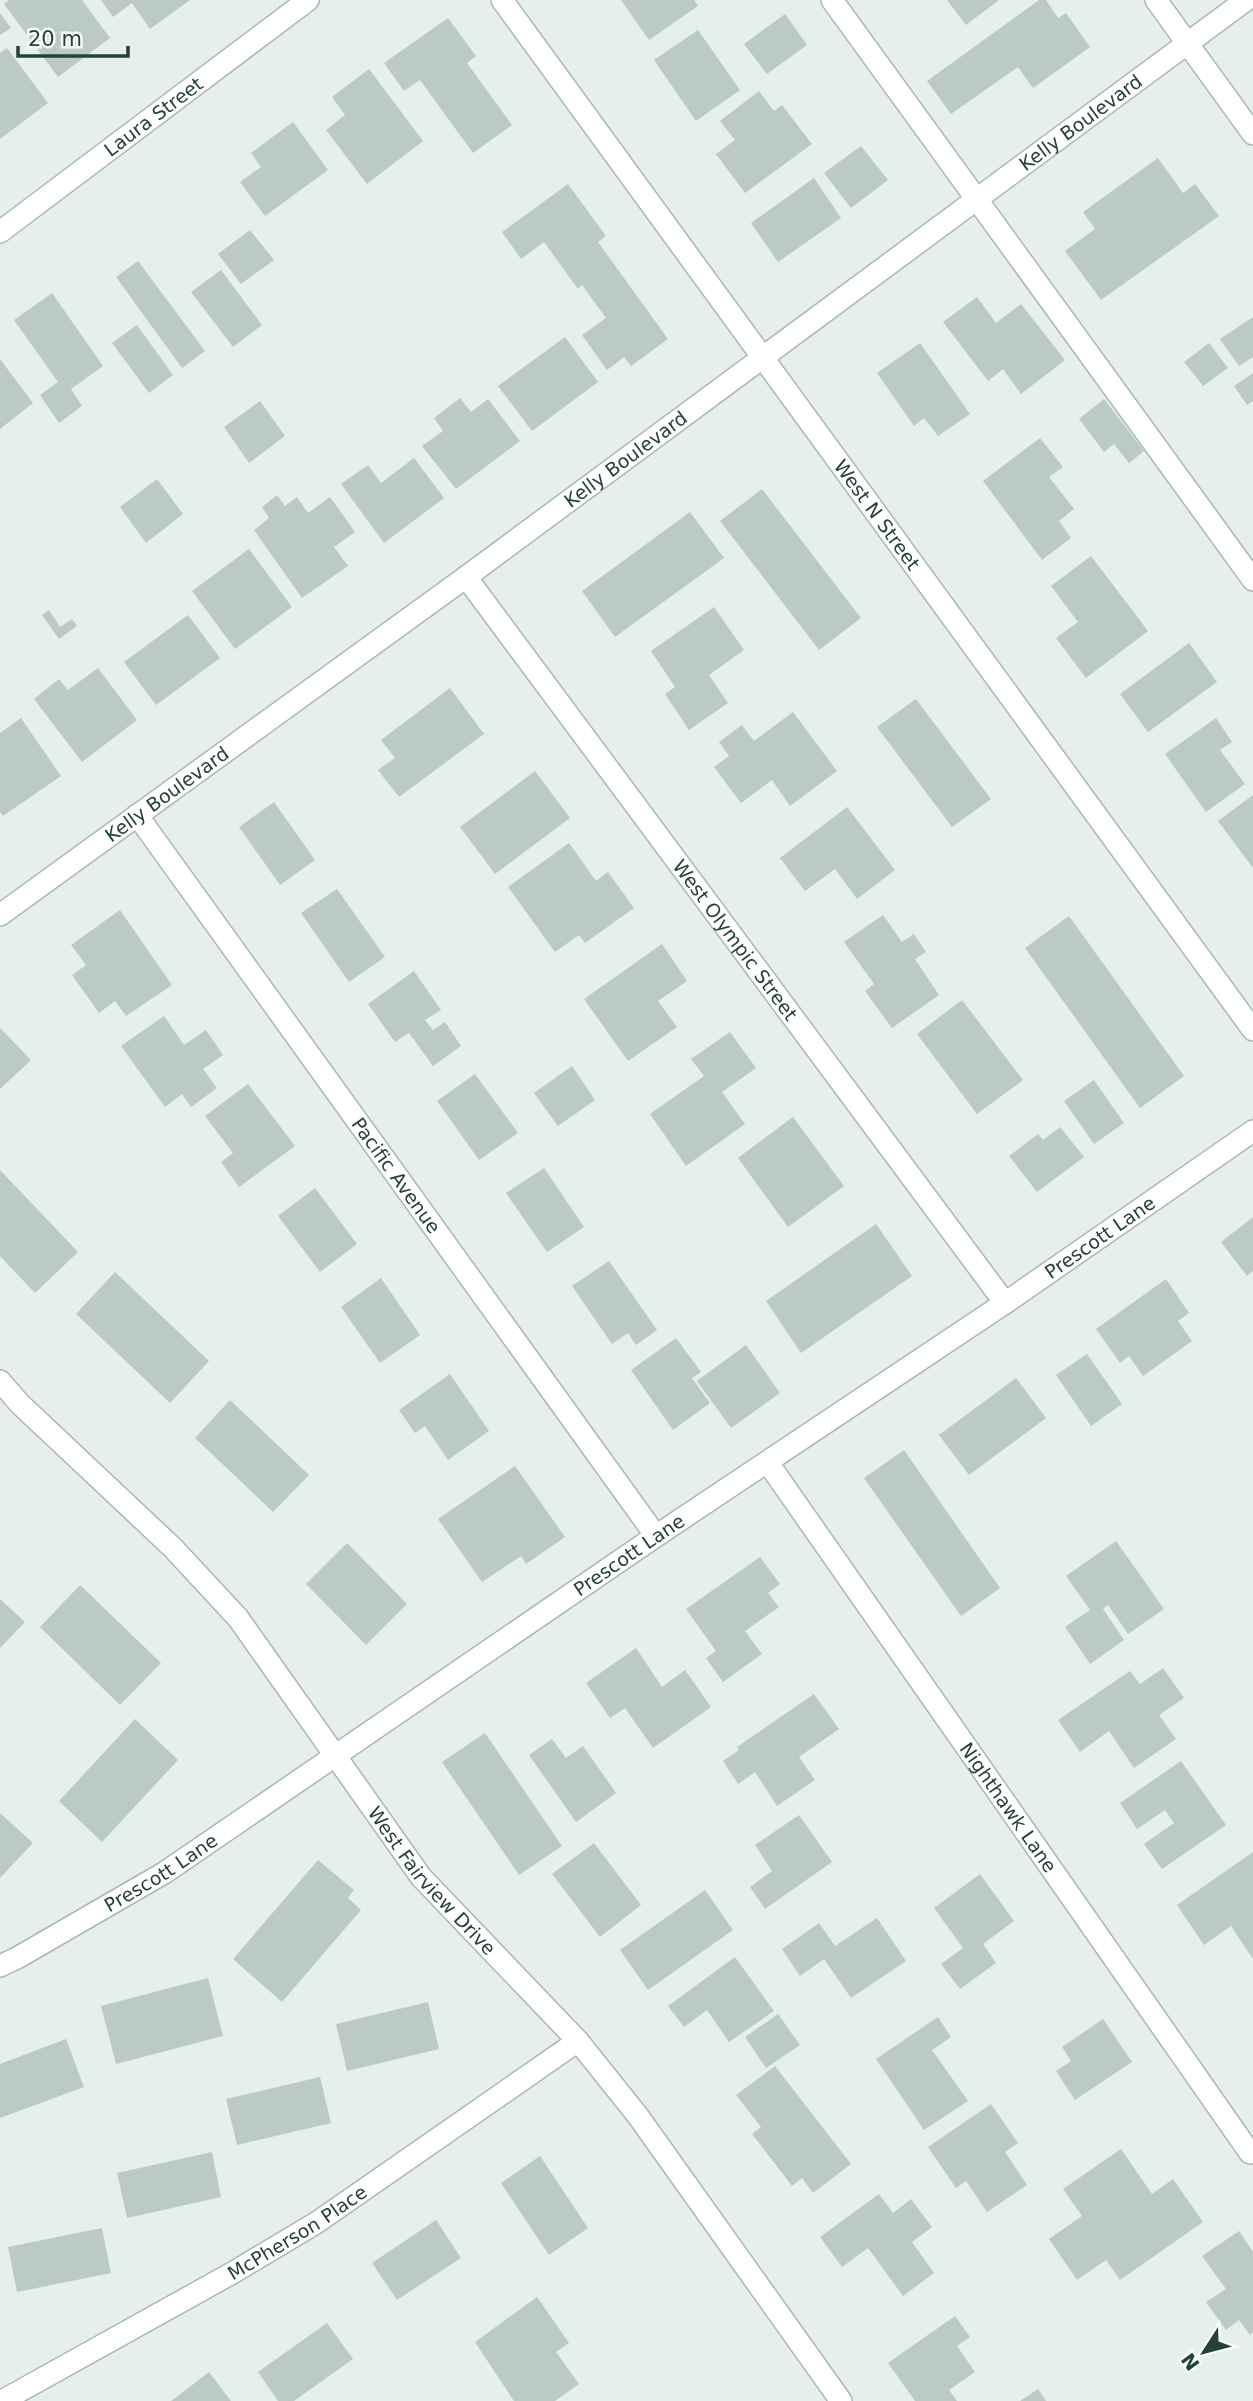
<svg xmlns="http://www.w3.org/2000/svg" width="1253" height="2401" font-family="'DejaVu Sans',sans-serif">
  <rect width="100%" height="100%" fill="#e6efeb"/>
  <path fill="#bbcac4" d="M 9,0 L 82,0 L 110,38 L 58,77 L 4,4 Z
    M 101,0 L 190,0 L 150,29 L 132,3 L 113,17 Z
    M 621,0 L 694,0 L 698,6 L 649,40 Z
    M 947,0 L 999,0 L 966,25 Z
    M 1039,0 L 1046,0 L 1058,18 L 1066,13 L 1090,47 L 1033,88 L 1018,67 L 951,114 L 927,81 Z
    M 0,13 L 11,28 L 0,35 Z
    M 785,14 L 807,45 L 767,74 L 744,44 Z
    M 448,18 L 476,56 L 467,63 L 512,125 L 473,153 L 420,80 L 404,91 L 384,63 Z
    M 698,30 L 740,90 L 696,121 L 654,60 Z
    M 7,48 L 48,103 L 0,139 L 0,53 Z
    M 369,69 L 423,141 L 367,184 L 326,130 L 345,115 L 332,97 Z
    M 759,91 L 774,111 L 782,105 L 812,144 L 745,193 L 716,154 L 735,140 L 720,121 Z
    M 293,122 L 328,170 L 265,216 L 240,182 L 261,167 L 251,153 Z
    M 861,146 L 888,180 L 851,208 L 824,173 Z
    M 1158,158 L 1183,193 L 1195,184 L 1219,216 L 1101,300 L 1065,251 L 1095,229 L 1083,212 Z
    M 814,178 L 841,218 L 778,262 L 751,223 Z
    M 568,184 L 606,236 L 598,242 L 668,339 L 631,366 L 624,357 L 607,370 L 582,335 L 606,318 L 582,285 L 578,289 L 544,242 L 521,259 L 502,232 Z
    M 250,230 L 274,260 L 241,284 L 218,254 Z
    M 138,261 L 205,351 L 182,368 L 116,277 Z
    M 221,270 L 262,325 L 233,347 L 191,292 Z
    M 52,293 L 103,366 L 71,389 L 82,406 L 59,423 L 40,395 L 58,382 L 14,320 Z
    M 977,297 L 996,323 L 1021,304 L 1065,360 L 1021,394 L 1003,369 L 988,381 L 943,322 Z
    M 1253,317 L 1253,357 L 1239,366 L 1220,339 Z
    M 137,325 L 173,375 L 149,393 L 112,343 Z
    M 565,337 L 598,382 L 532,431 L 498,386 Z
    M 920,343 L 970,414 L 938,436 L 924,418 L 914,426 L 877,373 Z
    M 1209,343 L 1228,368 L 1203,386 L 1184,362 Z
    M 0,359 L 33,403 L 0,429 Z
    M 1253,373 L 1253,401 L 1247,405 L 1234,386 Z
    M 460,398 L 471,412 L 488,399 L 520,441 L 456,489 L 422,446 L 443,431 L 434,418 Z
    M 1104,399 L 1144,451 L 1129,463 L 1114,444 L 1104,452 L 1079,419 Z
    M 260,401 L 285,436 L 249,463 L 224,427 Z
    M 1040,438 L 1063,467 L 1049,477 L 1074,509 L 1059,521 L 1071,538 L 1042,560 L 983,481 Z
    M 414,458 L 444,498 L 384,543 L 341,484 L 368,465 L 381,483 Z
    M 157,479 L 183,514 L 146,543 L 120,507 Z
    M 762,489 L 861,618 L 819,650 L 720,521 Z
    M 277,495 L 285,506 L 297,497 L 308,513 L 330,497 L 355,532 L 334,547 L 348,566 L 302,598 L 254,530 L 269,518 L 262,507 Z
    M 690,512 L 724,558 L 615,637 L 582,591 Z
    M 249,549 L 292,607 L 235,649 L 192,591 Z
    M 1091,556 L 1148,631 L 1086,678 L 1056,638 L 1078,622 L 1051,586 Z
    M 714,607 L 744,650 L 709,675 L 728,703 L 689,730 L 665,694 L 675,687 L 651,651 Z
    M 49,610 L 60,627 L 72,619 L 77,626 L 59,639 L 42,615 Z
    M 188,615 L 220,658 L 156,705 L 124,662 Z
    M 1189,643 L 1217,682 L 1148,732 L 1120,694 Z
    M 98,668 L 137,720 L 82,762 L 34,699 L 59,679 L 68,690 Z
    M 450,688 L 484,734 L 399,797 L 378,770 L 395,758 L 381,740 Z
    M 916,699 L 991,799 L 952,827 L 877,727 Z
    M 793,712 L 837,771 L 790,806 L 772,780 L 741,803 L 714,767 L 729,756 L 719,742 L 742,725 L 754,741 Z
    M 21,718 L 61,776 L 3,816 L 0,812 L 0,733 Z
    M 1216,718 L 1232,742 L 1220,750 L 1245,784 L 1206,812 L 1165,754 Z
    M 535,771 L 570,818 L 495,874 L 460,827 Z
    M 1253,795 L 1253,868 L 1218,821 Z
    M 274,802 L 315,860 L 280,885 L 239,827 Z
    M 847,807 L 895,870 L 857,899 L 835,869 L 805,891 L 780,858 Z
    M 569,843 L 596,881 L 608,872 L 634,908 L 585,943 L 579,935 L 555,952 L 508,887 Z
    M 337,889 L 385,957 L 349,982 L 301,913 Z
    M 120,910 L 172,985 L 126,1016 L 115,1001 L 99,1013 L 72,975 L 86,965 L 71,945 Z
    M 883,915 L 902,942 L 914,934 L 926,952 L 915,959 L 939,995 L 892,1028 L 865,991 L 874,984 L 844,942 Z
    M 1069,916 L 1184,1076 L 1140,1108 L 1025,948 Z
    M 662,944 L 687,981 L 658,1001 L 677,1027 L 628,1061 L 584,999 Z
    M 414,971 L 441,1010 L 425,1020 L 433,1030 L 445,1022 L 461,1046 L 433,1066 L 409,1033 L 395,1042 L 368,1004 Z
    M 962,1000 L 1023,1080 L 977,1114 L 917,1034 Z
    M 164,1016 L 184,1045 L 206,1030 L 223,1055 L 203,1069 L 217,1088 L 191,1107 L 182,1094 L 165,1107 L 121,1046 Z
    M 0,1028 L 31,1060 L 0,1089 Z
    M 730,1032 L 756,1068 L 722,1092 L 745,1124 L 686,1166 L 650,1114 L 704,1076 L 691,1059 Z
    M 572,1066 L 595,1100 L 558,1126 L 534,1093 Z
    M 475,1074 L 518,1133 L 479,1160 L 437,1101 Z
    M 1094,1080 L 1124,1123 L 1094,1144 L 1064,1101 Z
    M 248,1084 L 295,1146 L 239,1187 L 221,1162 L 233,1153 L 205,1116 Z
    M 793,1117 L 844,1186 L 788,1227 L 738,1158 Z
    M 1060,1127 L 1084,1157 L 1037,1192 L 1009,1156 L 1038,1134 L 1043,1140 Z
    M 544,1168 L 584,1227 L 547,1252 L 506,1193 Z
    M 0,1170 L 78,1252 L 35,1293 L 0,1256 Z
    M 315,1188 L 357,1244 L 320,1272 L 278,1216 Z
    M 1253,1217 L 1253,1271 L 1247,1276 L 1221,1242 Z
    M 876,1224 L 912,1276 L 801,1353 L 766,1301 Z
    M 609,1261 L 657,1330 L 636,1345 L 628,1333 L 612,1344 L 572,1286 Z
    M 115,1272 L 209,1361 L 170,1403 L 76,1314 Z
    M 381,1278 L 420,1335 L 380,1363 L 341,1307 Z
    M 1166,1279 L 1189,1313 L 1178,1321 L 1192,1341 L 1143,1376 L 1129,1356 L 1120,1363 L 1096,1329 Z
    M 676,1338 L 701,1372 L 692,1378 L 710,1403 L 673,1430 L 631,1370 Z
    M 746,1345 L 780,1393 L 731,1428 L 697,1381 Z
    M 1087,1354 L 1122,1404 L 1091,1426 L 1056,1375 Z
    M 450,1374 L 489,1431 L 448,1460 L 425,1426 L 415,1433 L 399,1410 Z
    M 1016,1378 L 1046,1418 L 969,1475 L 939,1435 Z
    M 230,1400 L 309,1475 L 273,1512 L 195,1438 Z
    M 904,1450 L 1000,1588 L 961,1616 L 864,1478 Z
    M 515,1466 L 565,1537 L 526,1564 L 521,1556 L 482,1582 L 438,1519 Z
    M 1116,1541 L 1164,1609 L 1128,1634 L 1108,1605 L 1103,1609 L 1124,1640 L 1090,1664 L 1065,1627 L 1090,1610 L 1066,1576 Z
    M 347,1543 L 407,1604 L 366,1645 L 306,1584 Z
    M 760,1557 L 780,1584 L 768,1593 L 779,1607 L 745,1631 L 762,1654 L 723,1682 L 706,1658 L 716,1651 L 686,1609 Z
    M 80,1585 L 161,1663 L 120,1705 L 40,1627 Z
    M 0,1599 L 25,1622 L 0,1648 Z
    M 636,1648 L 662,1687 L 685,1670 L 711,1707 L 653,1748 L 625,1708 L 610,1718 L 586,1683 Z
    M 1163,1668 L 1184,1698 L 1159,1715 L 1176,1739 L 1134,1768 L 1109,1731 L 1080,1752 L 1058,1720 L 1130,1671 L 1140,1684 Z
    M 814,1694 L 839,1729 L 799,1757 L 815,1780 L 777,1806 L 755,1772 L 738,1784 L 723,1761 L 739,1750 L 737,1747 Z
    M 135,1719 L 178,1760 L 102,1842 L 59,1801 Z
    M 485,1733 L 562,1846 L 519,1875 L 442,1762 Z
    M 552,1739 L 566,1758 L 583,1746 L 616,1793 L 576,1822 L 529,1755 Z
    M 1181,1761 L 1226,1825 L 1162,1869 L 1144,1844 L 1174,1823 L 1165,1810 L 1137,1829 L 1120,1803 Z
    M 0,1813 L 33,1843 L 0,1878 Z
    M 799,1815 L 832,1862 L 765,1909 L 750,1887 L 772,1871 L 755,1845 Z
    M 594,1843 L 641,1905 L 600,1937 L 552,1874 Z
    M 1253,1852 L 1253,1959 L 1231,1926 L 1204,1945 L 1177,1905 Z
    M 318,1860 L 354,1890 L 348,1898 L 361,1910 L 282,2002 L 233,1959 Z
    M 980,1874 L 1014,1921 L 983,1944 L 996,1963 L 960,1989 L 941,1964 L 963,1948 L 934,1908 Z
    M 705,1890 L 733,1930 L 648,1990 L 620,1950 Z
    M 877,1918 L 906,1961 L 851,1998 L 824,1959 L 800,1976 L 782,1949 L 819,1923 L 835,1946 Z
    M 735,1957 L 774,2011 L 729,2042 L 707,2010 L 684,2027 L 668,2006 Z
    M 208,1978 L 223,2036 L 116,2064 L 101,2006 Z
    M 428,2002 L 439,2049 L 347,2071 L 336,2024 Z
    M 778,2014 L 800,2045 L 766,2068 L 745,2037 Z
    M 938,2017 L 951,2037 L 932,2050 L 968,2101 L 924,2130 L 876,2059 Z
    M 1103,2019 L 1132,2062 L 1075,2100 L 1056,2071 L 1071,2061 L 1062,2047 Z
    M 66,2039 L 84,2087 L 0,2118 L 0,2064 Z
    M 775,2066 L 851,2164 L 813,2193 L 802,2178 L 792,2186 L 752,2134 L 761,2127 L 736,2095 Z
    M 320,2077 L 331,2123 L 237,2145 L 226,2099 Z
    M 991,2104 L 1018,2143 L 1005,2152 L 1027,2185 L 987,2212 L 966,2181 L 956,2188 L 928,2147 Z
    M 1121,2149 L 1152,2194 L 1173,2179 L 1203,2222 L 1120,2280 L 1106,2260 L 1077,2280 L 1049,2239 L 1082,2216 L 1063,2189 Z
    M 212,2152 L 221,2197 L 127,2218 L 117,2173 Z
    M 540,2156 L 588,2228 L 549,2255 L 501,2183 Z
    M 879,2194 L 893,2213 L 911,2199 L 932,2227 L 912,2242 L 934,2273 L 903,2296 L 868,2248 L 842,2267 L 820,2237 Z
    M 436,2220 L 461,2258 L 397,2300 L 372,2263 Z
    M 102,2228 L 111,2273 L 17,2292 L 8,2247 Z
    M 1239,2231 L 1253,2252 L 1253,2332 L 1250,2335 L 1239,2320 L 1226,2330 L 1206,2302 L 1226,2289 L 1202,2256 Z
    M 537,2297 L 569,2343 L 556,2352 L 579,2384 L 555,2401 L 514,2401 L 475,2342 Z
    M 955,2316 L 970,2337 L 957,2346 L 975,2372 L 949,2390 L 957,2401 L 915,2401 L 888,2363 Z
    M 327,2323 L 353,2359 L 294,2401 L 278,2401 L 258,2372 Z
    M 209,2372 L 231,2401 L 171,2401 L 187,2389 Z
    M 1038,2389 L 1046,2401 L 1020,2401 Z"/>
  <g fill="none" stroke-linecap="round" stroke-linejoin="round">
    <g stroke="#a8b8b2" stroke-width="24">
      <g id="minor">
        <path id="s1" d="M 502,0 L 1253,1030"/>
        <path d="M 832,0 L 1253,580"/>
        <path d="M 1156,0 L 1253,134"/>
        <path id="s2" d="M 0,232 L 308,0"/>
        <path id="s3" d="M 466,577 L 1005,1303"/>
        <path id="s4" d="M 137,815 L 656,1536"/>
        <path id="s5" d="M 0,915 L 466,577 L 1246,0"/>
        <path id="s6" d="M 0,1381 L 20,1404 L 173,1548 L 238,1618 L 421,1877 L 578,2041 L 638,2116 L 841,2401"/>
        <path id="s7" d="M 768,1463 L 1250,2153"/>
        <path id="s8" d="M 0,1966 L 17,1958 L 164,1873 L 656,1536 L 1005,1303 L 1253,1131"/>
        <path id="s9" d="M 2,2401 L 234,2272 L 316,2223 L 578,2041"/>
      </g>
    </g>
    <use href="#minor" stroke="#fff" stroke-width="21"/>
  </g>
  <g text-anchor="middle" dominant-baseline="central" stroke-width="5" stroke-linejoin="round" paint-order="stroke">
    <g font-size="19" fill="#24423a" stroke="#f7fbf9">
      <text stroke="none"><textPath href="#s2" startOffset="192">Laura Street</textPath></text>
      <text stroke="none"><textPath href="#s5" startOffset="1340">Kelly Boulevard</textPath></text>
      <text stroke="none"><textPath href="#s5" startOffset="774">Kelly Boulevard</textPath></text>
      <text stroke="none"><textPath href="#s1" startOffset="637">West N Street</textPath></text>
      <text stroke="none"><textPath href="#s5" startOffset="206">Kelly Boulevard</textPath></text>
      <text stroke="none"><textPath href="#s3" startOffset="452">West Olympic Street</textPath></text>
      <text stroke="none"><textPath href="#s4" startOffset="444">Pacific Avenue</textPath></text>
      <text stroke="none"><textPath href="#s8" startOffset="1320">Prescott Lane</textPath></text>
      <text stroke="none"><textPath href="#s8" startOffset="752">Prescott Lane</textPath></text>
      <text stroke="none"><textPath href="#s7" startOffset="420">Nighthawk Lane</textPath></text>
      <text stroke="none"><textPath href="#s8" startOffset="186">Prescott Lane</textPath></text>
      <text stroke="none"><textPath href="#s6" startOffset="663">West Fairview Drive</textPath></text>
      <text stroke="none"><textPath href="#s9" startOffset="340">McPherson Place</textPath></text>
    </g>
  </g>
  <g transform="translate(1204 2352) rotate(234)" stroke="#f7fbf9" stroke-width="5" paint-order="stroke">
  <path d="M0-5L12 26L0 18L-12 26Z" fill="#24423a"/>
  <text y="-10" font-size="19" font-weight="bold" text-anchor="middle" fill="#24423a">N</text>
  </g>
  <path d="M18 46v10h110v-10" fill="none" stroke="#24423a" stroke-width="3.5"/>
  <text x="28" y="46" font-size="21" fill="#24423a" stroke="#f7fbf9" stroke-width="5" paint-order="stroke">20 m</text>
</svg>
